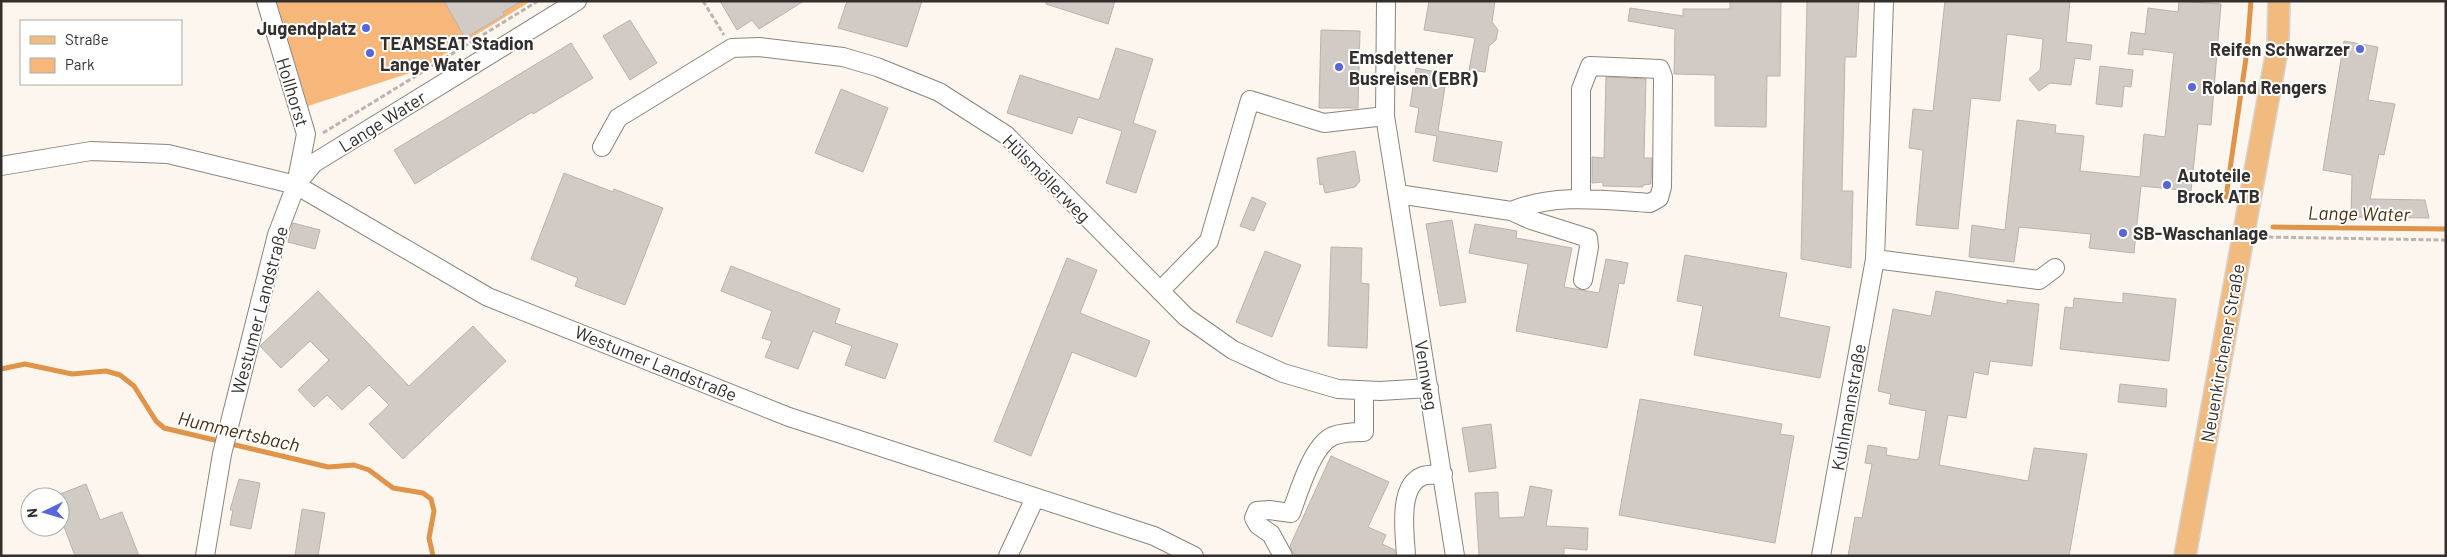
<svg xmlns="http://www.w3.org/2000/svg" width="2447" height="557" font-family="Barlow,sans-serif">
  <rect width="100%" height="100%" fill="#fdf6ef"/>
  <path fill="#f7b67a" d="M 276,1 L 531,1 L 419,70 L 308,106 Z"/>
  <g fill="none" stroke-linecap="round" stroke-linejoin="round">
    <path stroke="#df9449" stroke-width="5" d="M 2226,197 L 2247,51 L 2251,1
      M 2273,227 L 2446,229
      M 1,369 L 25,364 L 72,374 L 106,371 L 120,375 L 134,386 L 156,421 L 164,428 L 328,467 L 354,465 L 369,470 L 393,488 L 423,493 L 431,499 L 434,511 L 429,538 L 433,556"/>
  </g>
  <path fill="#d2cbc5" stroke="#bab3ad" d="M 444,1 L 522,1 L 503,12 L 504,15 L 465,38 Z
    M 720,1 L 804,1 L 759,29 L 752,20 L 737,30 Z
    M 847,1 L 922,1 L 907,47 L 838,28 Z
    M 1046,1 L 1115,1 L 1108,24 L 1046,4 Z
    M 1429,1 L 1495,1 L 1492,22 L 1498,30 L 1496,40 L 1489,46 L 1485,72 L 1469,70 L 1475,38 L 1424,30 Z
    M 1730,1 L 1781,1 L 1780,76 L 1767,76 L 1766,127 L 1715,126 L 1715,75 L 1674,74 L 1675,29 L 1628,21 L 1630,8 L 1683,16 L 1683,9 L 1730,9 Z
    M 1807,1 L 1859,1 L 1856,57 L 1845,57 L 1842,191 L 1853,191 L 1851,268 L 1801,259 Z
    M 1945,1 L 2070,1 L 2066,42 L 2092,45 L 2090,60 L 2075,58 L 2071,85 L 2050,83 L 2039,91 L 2029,79 L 2040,70 L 2043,39 L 2007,34 L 2000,101 L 1971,98 L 1958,229 L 1916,225 L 1923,150 L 1909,148 L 1913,109 L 1933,111 Z
    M 2179,1 L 2221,4 L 2211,125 L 2198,124 L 2191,191 L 2141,186 L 2134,253 L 2089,248 L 2091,234 L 2019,227 L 2014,262 L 1969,257 L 1972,225 L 2005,230 L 2017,120 L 2056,125 L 2055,133 L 2084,136 L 2080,171 L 2140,177 L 2144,134 L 2165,137 L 2174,53 L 2143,49 L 2143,55 L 2128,54 L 2131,32 L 2145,34 L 2148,8 L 2178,12 Z
    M 630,20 L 657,63 L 630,80 L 603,36 Z
    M 1321,30 L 1360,31 L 1358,108 L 1319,108 Z
    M 2344,41 L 2378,47 L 2368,100 L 2395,104 L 2384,155 L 2379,154 L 2370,199 L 2425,200 L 2429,218 L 2351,217 L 2352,175 L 2323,170 Z
    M 571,43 L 593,78 L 533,114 L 532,112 L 415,184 L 394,150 Z
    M 1116,48 L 1153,59 L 1133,123 L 1156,131 L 1136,193 L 1106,183 L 1122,131 L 1078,117 L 1072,134 L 1007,113 L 1020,75 L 1099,100 Z
    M 2100,66 L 2133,70 L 2131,87 L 2124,86 L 2122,107 L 2096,104 Z
    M 1416,68 L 1447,74 L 1438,131 L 1502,142 L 1497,172 L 1433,161 L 1437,136 L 1415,132 L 1419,108 L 1410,106 Z
    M 1606,77 L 1646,79 L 1644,158 L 1652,158 L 1651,184 L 1643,185 L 1643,187 L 1603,186 L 1603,182 L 1592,183 L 1592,157 L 1604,158 Z
    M 841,89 L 888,108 L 863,172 L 815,153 Z
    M 1355,151 L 1360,181 L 1355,187 L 1325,193 L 1323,184 L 1320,185 L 1317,158 Z
    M 564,173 L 613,192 L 614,189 L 663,208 L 625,305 L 575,286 L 578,278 L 531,259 Z
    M 1252,197 L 1266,203 L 1254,231 L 1240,226 Z
    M 1452,220 L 1466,302 L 1440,306 L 1426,224 Z
    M 293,223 L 320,230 L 315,249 L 288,242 Z
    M 1475,224 L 1517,231 L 1516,238 L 1572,248 L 1564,287 L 1599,293 L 1606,259 L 1628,263 L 1624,284 L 1619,283 L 1607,348 L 1516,331 L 1528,264 L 1469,253 Z
    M 1331,247 L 1362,248 L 1361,283 L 1369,284 L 1367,348 L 1328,346 Z
    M 1265,251 L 1301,265 L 1272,337 L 1236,322 Z
    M 1685,255 L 1787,273 L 1779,317 L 1830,327 L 1820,378 L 1694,355 L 1703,306 L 1677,301 Z
    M 1067,258 L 1097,270 L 1080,313 L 1150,341 L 1136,377 L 1072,352 L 1031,456 L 994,441 Z
    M 731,266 L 840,309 L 835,323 L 898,344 L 885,379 L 845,365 L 852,346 L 813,331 L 798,369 L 765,357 L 772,341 L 762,338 L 772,311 L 721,291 Z
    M 318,291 L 409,386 L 473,326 L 506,361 L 403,459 L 369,424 L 389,405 L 369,385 L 342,410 L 327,395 L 314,407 L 298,390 L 329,360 L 310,341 L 281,368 L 260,346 Z
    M 1936,291 L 2007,304 L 2007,300 L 2039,304 L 2032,366 L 1990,361 L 1988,375 L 1974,372 L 1966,418 L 1948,415 L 1939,465 L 2028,481 L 2034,448 L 2087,454 L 2069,556 L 1848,556 L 1855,517 L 1862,518 L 1872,464 L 1865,463 L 1868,445 L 1887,448 L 1886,455 L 1917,460 L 1919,457 L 1926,411 L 1889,404 L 1891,394 L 1878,391 L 1893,309 L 1931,316 Z
    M 2123,293 L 2176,299 L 2169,361 L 2060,349 L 2065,307 L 2073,308 L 2074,298 L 2123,303 Z
    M 2120,384 L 2167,389 L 2166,407 L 2118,402 Z
    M 1640,399 L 1782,424 L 1780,434 L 1794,436 L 1775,543 L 1619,515 Z
    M 1491,424 L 1496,468 L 1469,472 L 1462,428 Z
    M 1331,456 L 1389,482 L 1368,527 L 1386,535 L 1382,544 L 1395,550 L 1395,556 L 1299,556 L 1293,553 L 1290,546 Z
    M 239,479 L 260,483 L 251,529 L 230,525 L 233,510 L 230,510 Z
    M 86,484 L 100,520 L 122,512 L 139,556 L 75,556 L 60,516 L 60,494 Z
    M 1530,486 L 1552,490 L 1546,526 L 1588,528 L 1587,550 L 1564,548 L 1564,556 L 1479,556 L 1475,493 L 1498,492 L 1499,518 L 1524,517 Z
    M 302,509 L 325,513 L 318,556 L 295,556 Z"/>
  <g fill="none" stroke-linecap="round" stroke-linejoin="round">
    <g stroke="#8b847e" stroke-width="20">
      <path id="minor" d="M 1386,1 L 1385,116 L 1455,556
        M 602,147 L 618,118 L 732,48 L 759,47 L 843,57 L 877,67 L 939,92 L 1006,135 L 1186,317 L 1233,350 L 1283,373 L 1338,389 L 1380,391 L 1429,388
        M 1,166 L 91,151 L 168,154 L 296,185 L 488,297 L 789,417 L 1154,536 L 1194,556
        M 298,182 L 314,163 L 577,1
        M 1398,194 L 1511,211 L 1531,220 L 1588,238 L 1589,247 L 1583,280
        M 1511,211 C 1556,193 1602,200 1650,203 L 1659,198 L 1662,187 L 1663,77 L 1660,69 L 1590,66 L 1581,89 L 1581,199
        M 1875,259 L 2039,280 L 2055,268
        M 1160,291 L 1209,241 L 1250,100 L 1324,123 L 1385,116
        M 205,556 L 222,454 L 277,235 L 296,185 L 306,134 L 266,1
        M 1008,556 L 1035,498
        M 1283,556 L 1271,534 L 1258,525 L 1254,518 L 1257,511 L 1269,510 L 1291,513 C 1299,492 1312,445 1333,436 C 1343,432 1354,432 1364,432 L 1364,391
        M 1406,556 C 1405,535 1397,485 1423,476 C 1429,474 1437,475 1443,474
        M 1821,556 L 1875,259 L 1884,1"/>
    </g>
    <g stroke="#d6d5d5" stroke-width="24">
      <path id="major" d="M 2185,556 L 2278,45 L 2279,1"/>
    </g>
    <path stroke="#bbb5b0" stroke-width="3" stroke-dasharray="5 2.5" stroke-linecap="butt" d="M 703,1 L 724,35
      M 323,133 L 538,1
      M 2261,237 L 2446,240"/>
    <use href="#minor" stroke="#fff" stroke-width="18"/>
    <use href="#major" stroke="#f1bb80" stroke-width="21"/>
  </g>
  <g fill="#5666dd" stroke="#fff" stroke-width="2">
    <circle cx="366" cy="28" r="5"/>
    <circle cx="2360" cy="49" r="5"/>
    <circle cx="370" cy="53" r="5"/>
    <circle cx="1339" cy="67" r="5"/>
    <circle cx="2192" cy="87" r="5"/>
    <circle cx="2167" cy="185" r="5"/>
    <circle cx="2123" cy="233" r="5"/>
  </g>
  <g text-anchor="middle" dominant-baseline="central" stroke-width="4" stroke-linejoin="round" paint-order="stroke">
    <g font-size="18" font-weight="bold" fill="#322f2d" stroke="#fff" text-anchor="start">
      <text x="356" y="28" text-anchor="end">Jugendplatz</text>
      <text x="380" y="43">TEAMSEAT Stadion<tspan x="380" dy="21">Lange Water</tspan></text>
      <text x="2350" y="49" text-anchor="end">Reifen Schwarzer</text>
      <text x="1349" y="57">Emsdettener<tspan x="1349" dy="21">Busreisen (EBR)</tspan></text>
      <text x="2202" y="87">Roland Rengers</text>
      <text x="2177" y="175">Autoteile<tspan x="2177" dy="21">Brock ATB</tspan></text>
      <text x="2133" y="233">SB-Waschanlage</text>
    </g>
    <g font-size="18" fill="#322f2d" stroke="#fff">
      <text transform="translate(293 92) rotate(73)">Hollhorst</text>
      <text transform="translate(382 121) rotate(-32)">Lange Water</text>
      <text transform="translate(1047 178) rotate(45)">Hülsmöllerweg</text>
      <text transform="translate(259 310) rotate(-75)">Westumer Landstraße</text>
      <text transform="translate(2222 353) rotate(-80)">Neuenkirchener Straße</text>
      <text transform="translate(656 363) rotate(22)">Westumer Landstraße</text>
      <text transform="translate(1427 375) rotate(81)">Vennweg</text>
      <text transform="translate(1848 407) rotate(-80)">Kuhlmannstraße</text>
    </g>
    <g font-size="19" font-style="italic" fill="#4c2e0e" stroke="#fff">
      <text transform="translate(2359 213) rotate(1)">Lange Water</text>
      <text transform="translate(239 431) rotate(13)">Hummertsbach</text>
    </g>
  </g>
  <rect width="2447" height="557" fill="none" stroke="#322f2d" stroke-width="5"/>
  <rect x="20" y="20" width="162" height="65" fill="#ffffff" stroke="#adacab"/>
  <rect x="30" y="36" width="25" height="8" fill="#f1bb80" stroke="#adacab"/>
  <text x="65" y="45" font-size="15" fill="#322f2d">Straße</text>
  <rect x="30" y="58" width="25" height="15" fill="#f7b67a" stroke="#adacab"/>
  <text x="65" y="70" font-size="15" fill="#322f2d">Park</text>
  <g transform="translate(45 512) rotate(265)"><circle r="24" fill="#ffffff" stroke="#adacab"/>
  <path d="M0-4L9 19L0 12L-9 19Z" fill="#5666dd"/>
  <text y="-8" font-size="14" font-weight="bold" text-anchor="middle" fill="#322f2d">N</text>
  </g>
</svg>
